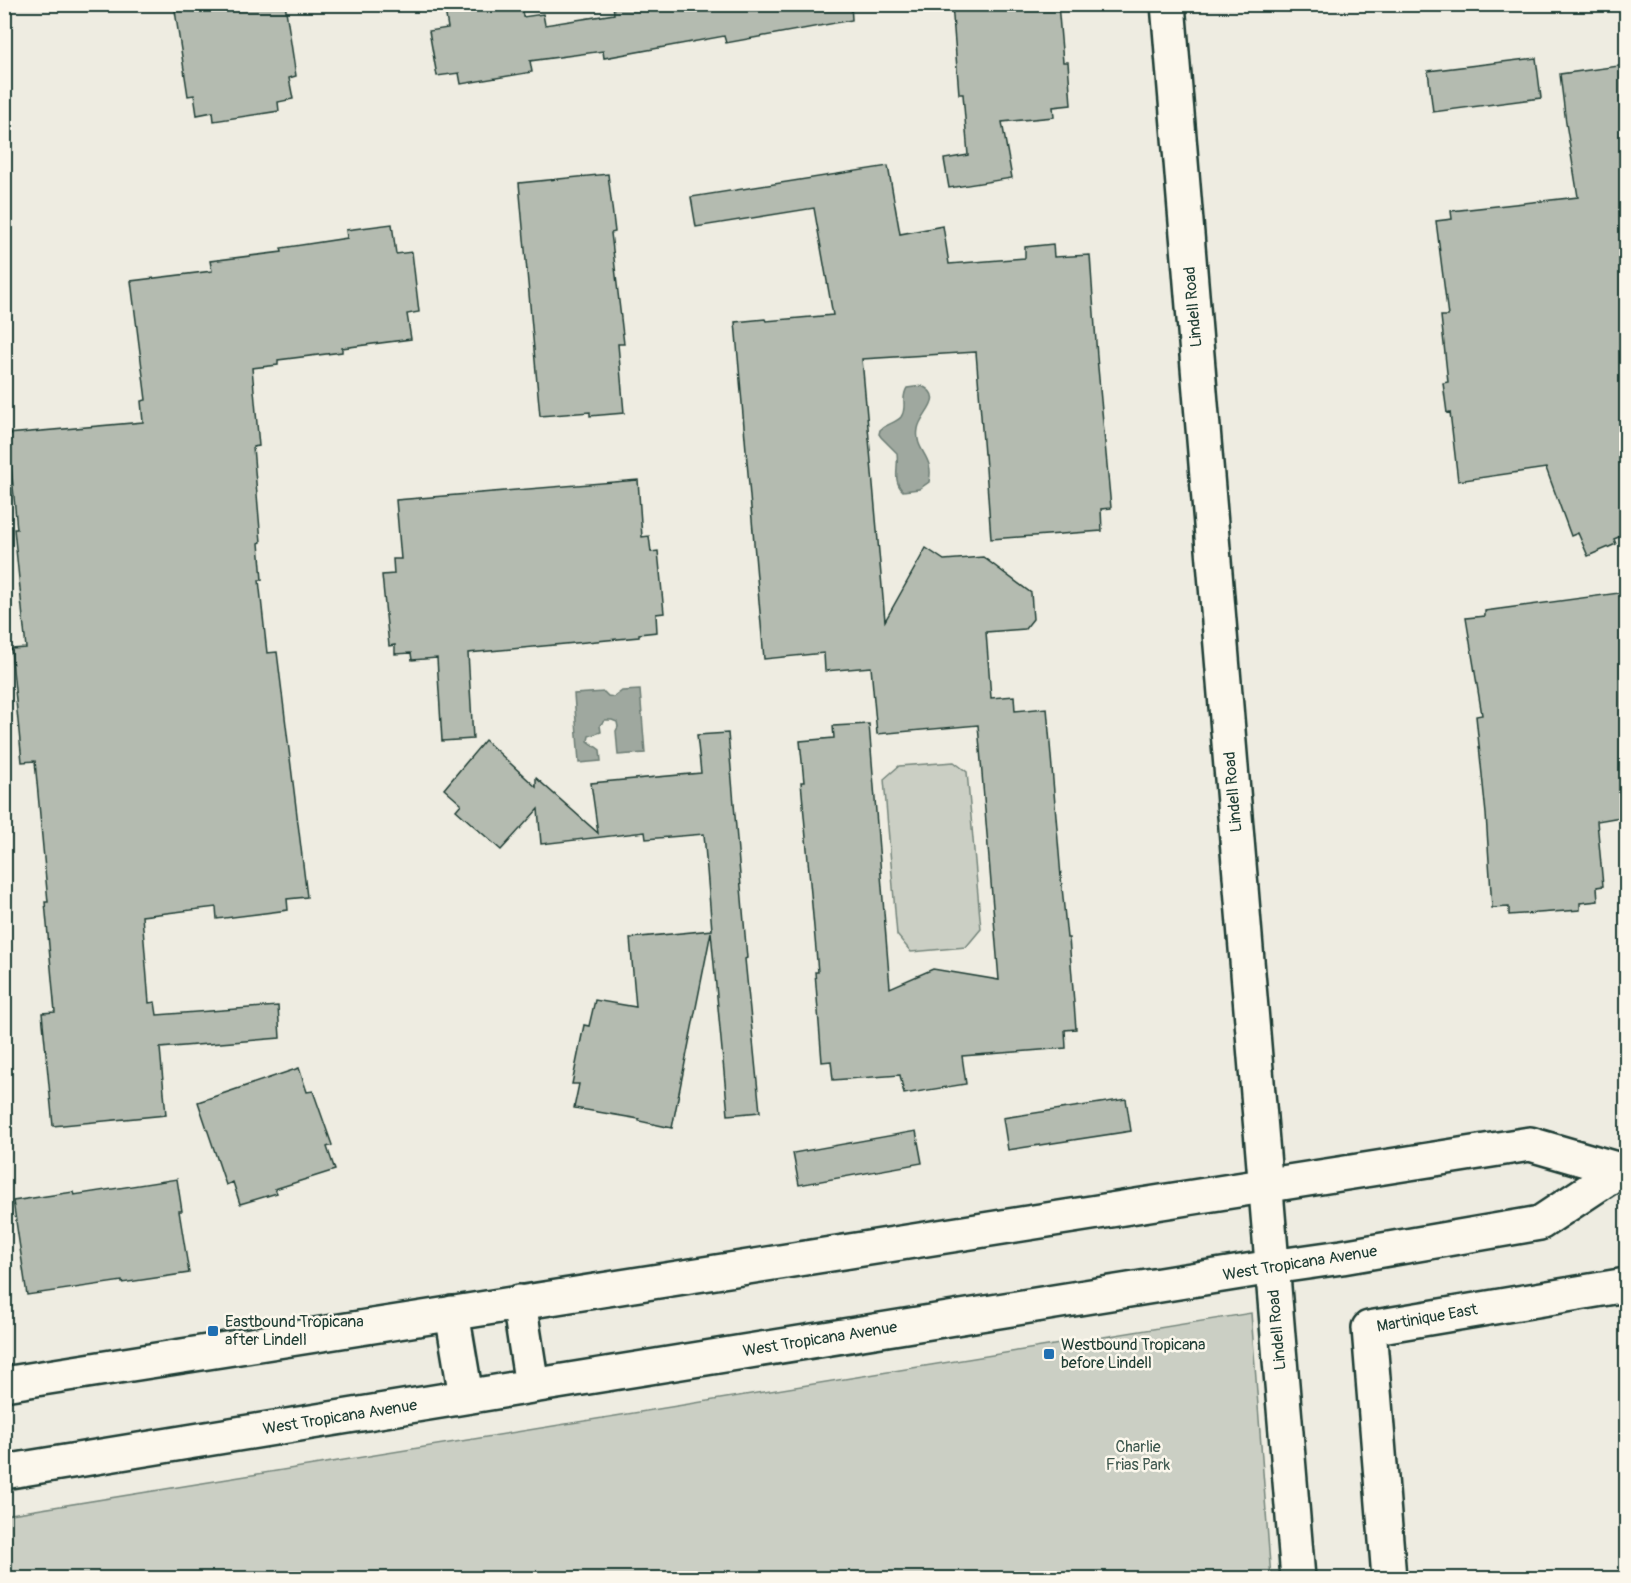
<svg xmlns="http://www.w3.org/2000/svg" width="1631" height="1583" font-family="Pangolin,sans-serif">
  <rect width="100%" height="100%" fill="#eeece1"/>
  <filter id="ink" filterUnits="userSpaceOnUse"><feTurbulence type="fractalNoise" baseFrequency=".0167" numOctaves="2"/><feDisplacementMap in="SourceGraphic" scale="12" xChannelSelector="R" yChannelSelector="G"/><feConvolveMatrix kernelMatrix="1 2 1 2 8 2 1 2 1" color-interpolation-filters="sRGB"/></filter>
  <g filter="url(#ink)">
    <path fill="#cbcfc4" stroke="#75867c" stroke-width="1.5" d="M 954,762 L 967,772 L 981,929 L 966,947 L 911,952 L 897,935 L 884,779 L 899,766 Z
      M 1251,1313 L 1271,1578 L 5,1578 L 5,1515 Z"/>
    <path fill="#9fa89f" stroke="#6c7d74" stroke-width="1.5" d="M 922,386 C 947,398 920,413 918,429 C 914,452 935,455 929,482 L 919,489 L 903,491 C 892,481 899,467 897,453 L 881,437 L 879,434 L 880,430 C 886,424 896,423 901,417 C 908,407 900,399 907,388 Z
      M 640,690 L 645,753 L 618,755 L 616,731 L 618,727 L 617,722 L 612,720 L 605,720 L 600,725 L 601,732 L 589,736 L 588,741 L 600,750 L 601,761 L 579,763 L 574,694 L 604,692 L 608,696 L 614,697 L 622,691 Z"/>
    <path fill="#b4bbb0" stroke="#1f3d34" stroke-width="1.5" d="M 174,4 L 285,4 L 296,76 L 289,78 L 293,99 L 278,102 L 279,111 L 214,121 L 213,112 L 197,115 L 194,95 L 188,96 Z
      M 444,4 L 521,4 L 523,17 L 543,14 L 545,25 L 614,14 L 613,4 L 851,4 L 852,20 L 726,43 L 724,36 L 604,58 L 603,51 L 530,61 L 532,72 L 461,84 L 459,73 L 437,76 L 429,31 L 448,28 Z
      M 952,4 L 1058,4 L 1063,62 L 1068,62 L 1071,105 L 1053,107 L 1054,117 L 1002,122 L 1012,178 L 949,188 L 944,159 L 968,155 L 963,94 L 959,94 Z
      M 1536,58 L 1541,98 L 1433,112 L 1428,71 Z
      M 1626,65 L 1626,534 L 1614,539 L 1616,544 L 1588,556 L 1578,533 L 1571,536 L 1546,468 L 1458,481 L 1450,412 L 1447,413 L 1443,383 L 1448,382 L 1441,316 L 1448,316 L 1436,221 L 1452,219 L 1451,211 L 1578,197 L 1566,123 L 1560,74 Z
      M 888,166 L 900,234 L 943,226 L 949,264 L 1025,258 L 1025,247 L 1053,244 L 1054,257 L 1090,255 L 1097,357 L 1111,508 L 1101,509 L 1102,531 L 991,539 L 985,454 L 984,454 L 976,352 L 862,359 L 885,621 L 926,548 L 944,560 L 983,557 L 1031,593 L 1033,619 L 1025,629 L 986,632 L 991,698 L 1014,696 L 1015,711 L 1047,708 L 1061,877 L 1067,938 L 1069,938 L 1076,1029 L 1065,1030 L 1066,1048 L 962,1056 L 966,1084 L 904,1094 L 900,1075 L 833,1080 L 831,1061 L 822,1062 L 815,972 L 818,972 L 801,782 L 804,782 L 800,741 L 834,738 L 833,726 L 869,724 L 890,988 L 933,969 L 999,980 L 978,725 L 877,734 L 871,667 L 825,671 L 824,653 L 764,659 L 735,322 L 765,319 L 766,321 L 833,315 L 814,208 L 696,227 L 691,197 Z
      M 608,174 L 615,232 L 611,233 L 624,344 L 618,344 L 624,413 L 590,416 L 590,412 L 540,416 L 519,183 Z
      M 392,224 L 396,254 L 412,252 L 419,312 L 407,314 L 411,339 L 342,348 L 342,352 L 278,360 L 278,365 L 252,368 L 259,446 L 253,447 L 261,542 L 259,543 L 262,580 L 259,580 L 267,653 L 277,652 L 307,897 L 287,899 L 288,910 L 217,919 L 216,907 L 142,916 L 149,1003 L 155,1002 L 157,1015 L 278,1006 L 280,1038 L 160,1048 L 166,1115 L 53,1126 L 42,1013 L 55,1012 L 45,902 L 48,902 L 35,761 L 22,762 L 11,649 L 26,648 L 14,529 L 17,529 L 8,434 L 143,422 L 141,401 L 146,400 L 131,281 L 212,271 L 210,261 L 282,252 L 281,248 L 347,238 L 346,230 Z
      M 638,480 L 642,537 L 649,536 L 651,552 L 658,551 L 664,613 L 656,614 L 657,632 L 639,634 L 639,637 L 468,653 L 473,739 L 442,741 L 437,658 L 412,660 L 411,653 L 395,654 L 395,645 L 389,646 L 382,575 L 394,574 L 393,559 L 401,559 L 396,500 Z
      M 1626,592 L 1626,816 L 1597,821 L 1603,886 L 1597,887 L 1598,901 L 1580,903 L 1580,910 L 1509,915 L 1509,907 L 1492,908 L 1486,814 L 1476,716 L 1482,715 L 1466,618 L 1485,616 L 1485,611 Z
      M 728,733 L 747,958 L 745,959 L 760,1112 L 728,1115 L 711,932 L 672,1128 L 639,1121 L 639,1119 L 574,1108 L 579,1084 L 572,1084 L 584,1025 L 589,1026 L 595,1000 L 636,1007 L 630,938 L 712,930 L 704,834 L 646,839 L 645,832 L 541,844 L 538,809 L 501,850 L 456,810 L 461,804 L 444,789 L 485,740 L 536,787 L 536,778 L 598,833 L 591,783 L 701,773 L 697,735 Z
      M 299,1068 L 307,1092 L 313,1091 L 332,1145 L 327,1147 L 335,1170 L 275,1189 L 277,1193 L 240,1204 L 233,1182 L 226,1185 L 198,1102 Z
      M 1126,1099 L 1131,1131 L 1008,1150 L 1003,1118 Z
      M 916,1131 L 922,1163 L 799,1185 L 793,1153 Z
      M 177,1179 L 182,1211 L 179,1211 L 189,1273 L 122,1283 L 122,1281 L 27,1295 L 13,1201 L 73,1192 L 74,1195 Z"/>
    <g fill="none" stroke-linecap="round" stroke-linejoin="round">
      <g stroke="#1f3d34" stroke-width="38">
        <path id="minor" d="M 1168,4 L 1298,1578
          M 1389,1578 L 1369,1328 L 1626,1285"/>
      </g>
      <g stroke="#1f3d34" stroke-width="38">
        <path id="major" d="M 519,1302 L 532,1386
          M 452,1313 L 466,1396
          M 4,1384 L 1530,1144 L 1620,1170
          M 4,1472 L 532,1386 L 1272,1267 L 1342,1257 L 1540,1223 L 1620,1170 L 1626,1169"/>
      </g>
      <use href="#minor" stroke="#fbf7ec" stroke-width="33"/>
      <use href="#major" stroke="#fbf7ec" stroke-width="33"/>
    </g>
  </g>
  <g fill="#1f6fb2" stroke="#fbf7ec" stroke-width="2">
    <rect x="207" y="1325" width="12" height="12" rx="3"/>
    <rect x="1043" y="1348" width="12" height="12" rx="3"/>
  </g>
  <g text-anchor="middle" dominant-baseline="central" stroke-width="5" stroke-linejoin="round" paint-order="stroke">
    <g font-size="16" fill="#1f3d34" stroke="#fbf7ec">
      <text transform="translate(1193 307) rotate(-95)">Lindell Road</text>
      <text transform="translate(1233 792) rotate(-95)">Lindell Road</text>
      <text transform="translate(1300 1263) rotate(-9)">West Tropicana Avenue</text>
      <text transform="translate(1427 1318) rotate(-10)">Martinique East</text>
      <text transform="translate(1277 1330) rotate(-95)">Lindell Road</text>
      <text transform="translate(820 1339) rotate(-9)">West Tropicana Avenue</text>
      <text transform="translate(340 1417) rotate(-9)">West Tropicana Avenue</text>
    </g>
    <g font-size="16" fill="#1f3d34" stroke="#fbf7ec" text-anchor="start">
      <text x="225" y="1322">Eastbound Tropicana<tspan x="225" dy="18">after Lindell</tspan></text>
      <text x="1061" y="1345">Westbound Tropicana<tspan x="1061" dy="18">before Lindell</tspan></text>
    </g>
    <g font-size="16" fill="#415a51" stroke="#fbf7ec">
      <text x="1138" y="1447">Charlie<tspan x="1138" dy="18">Frias Park</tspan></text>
    </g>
  </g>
  <rect width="1631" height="1583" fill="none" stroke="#fbf7ec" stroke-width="24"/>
  <rect x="12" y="12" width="1607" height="1559" fill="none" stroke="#1f3d34" stroke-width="2" filter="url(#ink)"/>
</svg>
